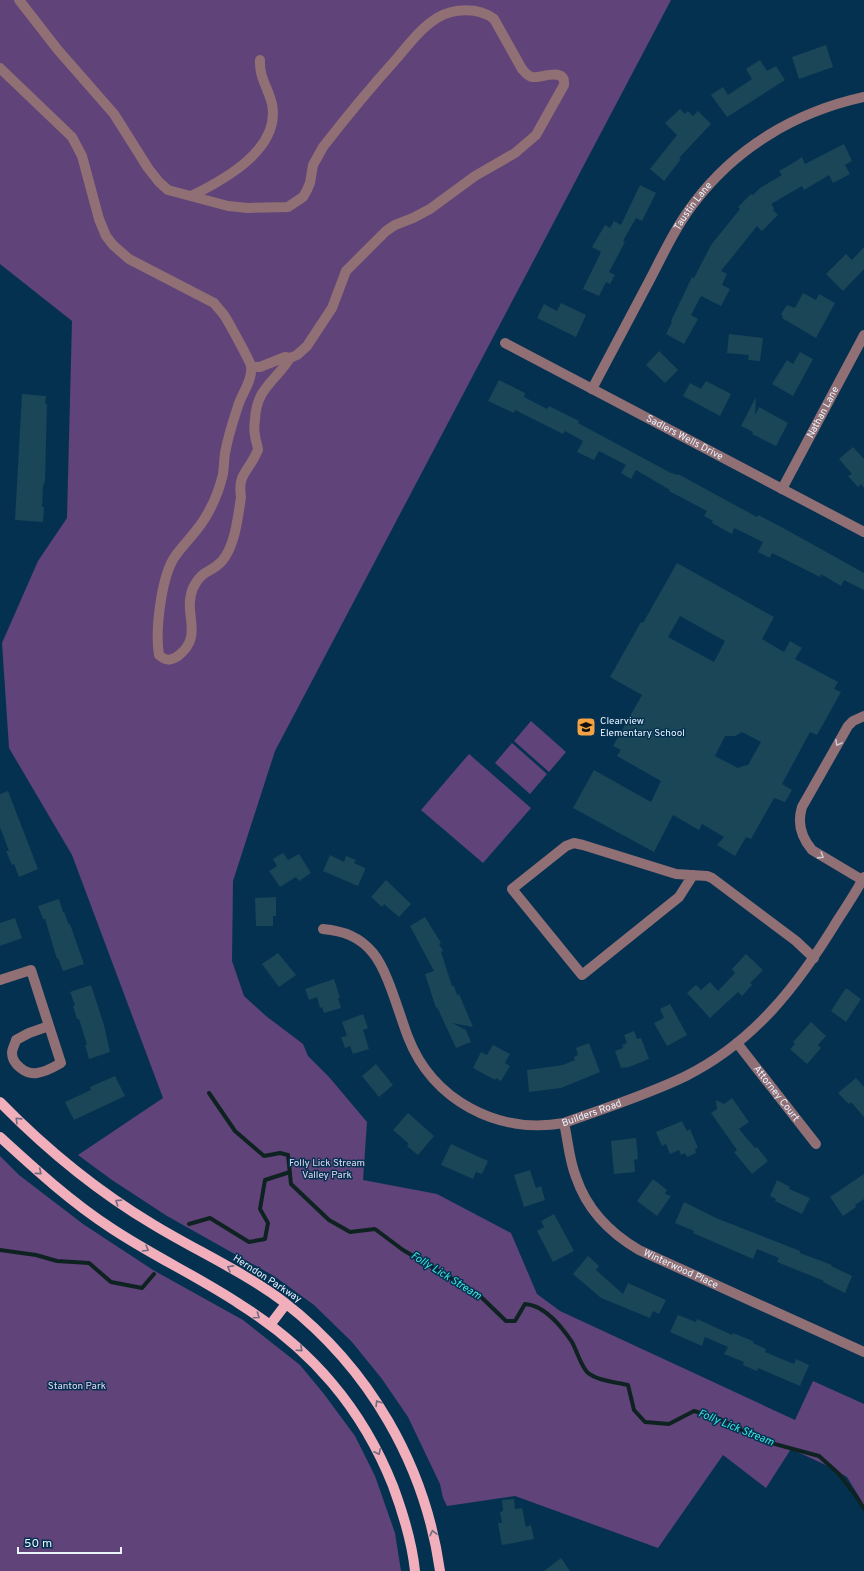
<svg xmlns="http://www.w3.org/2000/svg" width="864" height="1571" font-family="Overpass,sans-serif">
  <rect width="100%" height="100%" fill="#053151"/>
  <path fill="#5f4379" d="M 0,0 L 671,0 L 275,751 L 233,881 L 232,961 L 244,996 L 266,1016 L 303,1044 L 308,1056 L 329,1077 L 367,1122 L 363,1180 L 437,1194 L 511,1233 L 537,1294 L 560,1311 L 795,1420 L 813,1381 L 864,1404 L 864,1505 L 847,1477 L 830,1467 L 791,1449 L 766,1488 L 723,1455 L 658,1548 L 515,1496 L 447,1506 L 443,1498 L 440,1484 L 408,1417 L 382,1379 L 352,1342 L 314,1305 L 274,1276 L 167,1216 L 112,1180 L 78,1155 L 163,1098 L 72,855 L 9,748 L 2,643 L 38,561 L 67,518 L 72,321 L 0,264 Z
    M 531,721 L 566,752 L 549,772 L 514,741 Z
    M 512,743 L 547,774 L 530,794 L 495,763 Z
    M 469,754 L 531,808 L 483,863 L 421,810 Z
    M 0,1156 L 19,1175 L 83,1224 L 153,1270 L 243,1320 L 300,1365 L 324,1394 L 355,1436 L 375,1476 L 395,1533 L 401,1571 L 0,1571 Z"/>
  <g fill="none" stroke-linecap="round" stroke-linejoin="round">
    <path stroke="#0e2321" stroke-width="4" d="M 209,1093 L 235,1131 L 264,1156 L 280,1153 L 288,1155 L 291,1184 L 329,1220 L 350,1232 L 375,1229 L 403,1250 L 478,1294 L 506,1321 L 515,1321 L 525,1304 C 544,1305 562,1327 572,1342 C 577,1351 580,1364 587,1372 C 597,1381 616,1382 628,1385 L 634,1410 L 645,1422 L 669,1424 L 694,1411 L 720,1419 L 760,1440 L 819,1456 L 839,1474 L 856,1496 L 864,1509
      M 189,1224 L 210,1218 L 249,1242 L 265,1239 L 268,1223 L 260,1209 L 265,1180 L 290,1172
      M 0,1250 L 36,1255 L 57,1261 L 89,1263 L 111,1282 L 142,1288 L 154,1274"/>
  </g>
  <path fill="#1a4657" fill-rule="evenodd" d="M 826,45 L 833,67 L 799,79 L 792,57 Z
    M 760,60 L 767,71 L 776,66 L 785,80 L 727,117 L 711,95 L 723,87 L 728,95 L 752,79 L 746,69 Z
    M 680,109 L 685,114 L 688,111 L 693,116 L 698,111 L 711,124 L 679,158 L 681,159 L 664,181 L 650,169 L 677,135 L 665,123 Z
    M 844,144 L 852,161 L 845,165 L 850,174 L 833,183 L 829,175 L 804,190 L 802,186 L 771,204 L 774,208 L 773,210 L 778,215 L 762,231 L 757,226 L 721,271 L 727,274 L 722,285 L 730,289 L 721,306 L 701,296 L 691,315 L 698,319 L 684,344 L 666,334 L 672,322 L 671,321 L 692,277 L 694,278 L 711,245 L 740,209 L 738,207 L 751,194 L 753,195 L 760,188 L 782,175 L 779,171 L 793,163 L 802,157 L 805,164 Z
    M 640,185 L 656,193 L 642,221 L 636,218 L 623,241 L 625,242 L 609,272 L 615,275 L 610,284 L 606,282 L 599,296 L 583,289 L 601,252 L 592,247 L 605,225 L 610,228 L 614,221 L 621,225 Z
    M 864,247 L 864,269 L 843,291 L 826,274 L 846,254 L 852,260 Z
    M 803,293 L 816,300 L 819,294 L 835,303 L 816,338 L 782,318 L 783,316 L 781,314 L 787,305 L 795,308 Z
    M 561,303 L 586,315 L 576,337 L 537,318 L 544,304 L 557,311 Z
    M 729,334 L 763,338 L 760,361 L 748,360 L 749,355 L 727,353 Z
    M 659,351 L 678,370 L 665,383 L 646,365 Z
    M 800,352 L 813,359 L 793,396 L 772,384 L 787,360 L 793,364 Z
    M 499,380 L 525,393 L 524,397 L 547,409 L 549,406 L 579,421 L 578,423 L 671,473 L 678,475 L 678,474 L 757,517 L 758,515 L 785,529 L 864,573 L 864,590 L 844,580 L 841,586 L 821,574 L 820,577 L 772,553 L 770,558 L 758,552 L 763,542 L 734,528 L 732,534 L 712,523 L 713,521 L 704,516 L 707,511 L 669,491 L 670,490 L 636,470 L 631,479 L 621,473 L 626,465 L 599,451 L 594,460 L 577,452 L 583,441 L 565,431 L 563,434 L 515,410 L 514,413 L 488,401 Z
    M 706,381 L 731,394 L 720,416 L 683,396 L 690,383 L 701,389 Z
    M 22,394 L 46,396 L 45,404 L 47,404 L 45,480 L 43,487 L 42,507 L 44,507 L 43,522 L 15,520 Z
    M 756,397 L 755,415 L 759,407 L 788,423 L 776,446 L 752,434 L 753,432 L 741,426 Z
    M 853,447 L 864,459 L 864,488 L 861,484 L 858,487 L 848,476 L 852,474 L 839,459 Z
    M 677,563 L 774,617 L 762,639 L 784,652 L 790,641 L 802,648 L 795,659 L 838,682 L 834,689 L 841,692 L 817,735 L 810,732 L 782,784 L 792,790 L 785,802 L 774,798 L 751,839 L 746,837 L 735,856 L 717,845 L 724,837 L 702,824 L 699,830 L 673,815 L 654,852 L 573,808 L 594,770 L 651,802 L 661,781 L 617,756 L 621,750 L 613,746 L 642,695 L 610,677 L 641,622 L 643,623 ZM 680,616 L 725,641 L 714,662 L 668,637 ZM 742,732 L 761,742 L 748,765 L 743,766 L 738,768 L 715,756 L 725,736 L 735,736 Z
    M 8,791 L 38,869 L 19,877 L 14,864 L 12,865 L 6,851 L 9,851 L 0,827 L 0,794 Z
    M 283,853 L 288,860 L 299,854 L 311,873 L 299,881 L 296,877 L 280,887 L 269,871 L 277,866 L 273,859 Z
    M 330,855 L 344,862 L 346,856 L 356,860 L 354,863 L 365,868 L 365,870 L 358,886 L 323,871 Z
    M 386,880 L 411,904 L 399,917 L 384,904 L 382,907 L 371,897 Z
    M 276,897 L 276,916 L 273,916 L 273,926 L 256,926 L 255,898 Z
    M 59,899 L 63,912 L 64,912 L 69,925 L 70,924 L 84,964 L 63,971 L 58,958 L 57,959 L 45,919 L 43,919 L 38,906 Z
    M 425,917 L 441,943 L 439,944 L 443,951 L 441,952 L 452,986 L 454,986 L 457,995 L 459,994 L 473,1027 L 452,1023 L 466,1030 L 471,1042 L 456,1048 L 437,1007 L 436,1008 L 425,974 L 434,971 L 410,926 Z
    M 15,918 L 22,938 L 0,946 L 0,923 Z
    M 278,953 L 296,975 L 279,987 L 262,964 Z
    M 746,954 L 763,970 L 750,983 L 752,985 L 742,996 L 738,992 L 710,1018 L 687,993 L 696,985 L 701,990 L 710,982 L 718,991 L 735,973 L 732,969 Z
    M 334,979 L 340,998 L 338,998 L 341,1008 L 324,1013 L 322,1007 L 320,1008 L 317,997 L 309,1000 L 305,989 Z
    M 91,985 L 104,1025 L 110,1052 L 89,1059 L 85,1045 L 87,1045 L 79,1019 L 77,1019 L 73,1006 L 75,1005 L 70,992 Z
    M 846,988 L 861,999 L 846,1022 L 831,1011 Z
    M 670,1004 L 687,1035 L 667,1046 L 654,1023 L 664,1018 L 660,1009 Z
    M 363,1014 L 368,1028 L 363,1030 L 369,1049 L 353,1054 L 350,1046 L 345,1048 L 341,1037 L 347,1036 L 342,1022 Z
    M 811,1022 L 826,1036 L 818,1045 L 821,1048 L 807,1064 L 790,1049 L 795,1044 L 793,1042 Z
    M 634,1031 L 637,1039 L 641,1038 L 649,1059 L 629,1067 L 621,1068 L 615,1051 L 623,1048 L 622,1045 L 627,1043 L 624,1035 Z
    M 589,1043 L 600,1072 L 561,1088 L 529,1092 L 527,1070 L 563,1065 L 575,1060 L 574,1057 L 578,1055 L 576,1048 Z
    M 493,1045 L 510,1054 L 505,1063 L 510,1066 L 501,1081 L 496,1078 L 495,1080 L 473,1068 L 481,1052 L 487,1055 Z
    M 376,1064 L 393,1085 L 379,1097 L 362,1076 Z
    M 115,1076 L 125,1096 L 74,1120 L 65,1102 L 91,1090 L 90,1087 Z
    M 856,1078 L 864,1087 L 864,1117 L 851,1102 L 849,1104 L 838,1093 Z
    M 732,1098 L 749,1122 L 739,1129 L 755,1148 L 757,1147 L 768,1161 L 752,1174 L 734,1152 L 737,1150 L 711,1113 L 717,1109 L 716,1100 L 724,1104 Z
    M 408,1113 L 434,1136 L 418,1155 L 407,1146 L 409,1144 L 393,1130 Z
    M 682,1121 L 687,1131 L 690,1129 L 698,1148 L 695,1149 L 696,1153 L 687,1157 L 685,1153 L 681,1155 L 679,1150 L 670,1154 L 666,1144 L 662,1146 L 656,1132 Z
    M 636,1138 L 638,1159 L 634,1160 L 635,1172 L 614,1174 L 611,1141 Z
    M 451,1144 L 488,1161 L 482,1174 L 476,1172 L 473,1179 L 441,1165 Z
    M 530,1170 L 536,1188 L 541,1186 L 545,1200 L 524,1207 L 514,1175 Z
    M 864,1174 L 864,1199 L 855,1205 L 856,1207 L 843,1216 L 830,1197 Z
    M 653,1179 L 667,1190 L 665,1194 L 671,1196 L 657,1216 L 637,1201 Z
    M 777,1180 L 790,1187 L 789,1189 L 810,1198 L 802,1214 L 775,1201 L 776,1199 L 770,1196 Z
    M 684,1202 L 716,1218 L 800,1251 L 800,1253 L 832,1265 L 831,1266 L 852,1276 L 845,1293 L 823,1282 L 824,1281 L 817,1278 L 777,1262 L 779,1258 L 757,1249 L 753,1259 L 693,1233 L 694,1231 L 675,1223 Z
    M 554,1214 L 574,1251 L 553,1262 L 537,1231 L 544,1227 L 541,1221 Z
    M 588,1256 L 599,1266 L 596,1270 L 623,1294 L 628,1283 L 666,1300 L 659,1314 L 653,1311 L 650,1318 L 601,1298 L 573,1274 Z
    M 678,1315 L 696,1322 L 697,1319 L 732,1335 L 733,1333 L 753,1341 L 753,1343 L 766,1349 L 765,1352 L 794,1364 L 796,1359 L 809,1365 L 800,1386 L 758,1368 L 757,1371 L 743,1365 L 744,1362 L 724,1354 L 728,1347 L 705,1337 L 702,1346 L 670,1332 Z
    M 514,1499 L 515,1509 L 522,1508 L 526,1527 L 531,1525 L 534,1539 L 502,1545 L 498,1523 L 502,1523 L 500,1512 L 503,1511 L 502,1500 Z
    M 561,1558 L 570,1571 L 544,1571 Z"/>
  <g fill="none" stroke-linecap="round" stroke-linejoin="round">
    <g stroke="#906f75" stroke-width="10">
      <path d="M 19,0 L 58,50 L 114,114 L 148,168 L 159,182 L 168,190 L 228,206 L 248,208 L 288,207 L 303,197 L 307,190 L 310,183 L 313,165 L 323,147 C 347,116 372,86 398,57 C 409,44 421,28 437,18 C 453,8 479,7 494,19 L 522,69 C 525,72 527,76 532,77 C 539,79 566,66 564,85 L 536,135 L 515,153 L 475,176 L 430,209 L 413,218 L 395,225 L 386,231 L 346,271 L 332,308 L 307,346 L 297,355 L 290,358 L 285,357 L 260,367 L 253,367"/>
      <path d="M 0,68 L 72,137 L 82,156 L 99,219 L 106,236 L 113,245 L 129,259 L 214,303 C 217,307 221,311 224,315 C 228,321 250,361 251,366 C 253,380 242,393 238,406 C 233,421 228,437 225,453 C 224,460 224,467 223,474 C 220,487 215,500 209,511 C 201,528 187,540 176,555 C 161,575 155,631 159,655 C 166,661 170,661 178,656 C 205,635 182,614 193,588 C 202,569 210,574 222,561 C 235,546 238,517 241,497 C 238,477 245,474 254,458 C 255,456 257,452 258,450 C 258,446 255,439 255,435 C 254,430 254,425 255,420 C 256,388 276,381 290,358"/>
      <path d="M 191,196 C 224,180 281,149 272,104 C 268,87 259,78 260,60"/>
      <path id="s1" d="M 505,343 L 864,532"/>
      <path id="s2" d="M 592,389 C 610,355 628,321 646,287 C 661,259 674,229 694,203 C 736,147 796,112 864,97"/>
      <path id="s3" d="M 782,489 L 864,335"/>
      <path d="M 864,716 L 853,721 L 848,726 L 802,807 C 797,823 801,837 812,850 L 864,881"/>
      <path d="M 693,875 L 679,897 L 582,975 L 512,889 L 566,846 L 574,843 L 583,845 L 676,874 L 707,876 L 712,878 L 796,941 L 814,958"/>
      <path id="s4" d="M 323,929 C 344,931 360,937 373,953 C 388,971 399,1014 408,1037 C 432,1100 498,1135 564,1123 C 605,1108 647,1095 686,1076 C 754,1042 798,985 837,921 C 846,907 856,892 864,877"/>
      <path d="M 0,980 L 31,970 L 61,1063 C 54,1067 46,1072 37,1073 C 26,1075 12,1064 12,1053 C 12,1049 15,1044 16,1040 L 29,1033 L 49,1026"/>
      <path id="s5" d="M 737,1043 L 816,1144"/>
      <path id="s6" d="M 564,1123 C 568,1140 569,1160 576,1177 C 587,1210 610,1233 639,1250 L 864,1352"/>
    </g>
    <path stroke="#f1afbb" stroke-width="10" d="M 0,1102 C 46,1149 97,1191 154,1225 C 197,1251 244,1272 284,1302 C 369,1368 425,1464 440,1571
      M 0,1137 C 35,1169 71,1202 111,1228 C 153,1256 199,1277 241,1305 C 312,1350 362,1408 393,1486 C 403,1513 412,1542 415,1571
      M 270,1325 L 286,1304"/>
  </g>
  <defs><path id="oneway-chevron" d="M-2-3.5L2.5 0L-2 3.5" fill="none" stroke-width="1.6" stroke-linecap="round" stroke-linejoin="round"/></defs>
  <g stroke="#cac5cf">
    <use href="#oneway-chevron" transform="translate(838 743) rotate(119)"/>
    <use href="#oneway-chevron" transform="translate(821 856) rotate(32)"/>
  </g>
  <g stroke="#6f6a81">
    <use href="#oneway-chevron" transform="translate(18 1120) rotate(-136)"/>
    <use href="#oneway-chevron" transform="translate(39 1172) rotate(40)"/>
    <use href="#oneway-chevron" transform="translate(118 1202) rotate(-147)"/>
    <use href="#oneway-chevron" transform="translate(146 1249) rotate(30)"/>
    <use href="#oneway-chevron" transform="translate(230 1268) rotate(-151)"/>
    <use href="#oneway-chevron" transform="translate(257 1316) rotate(35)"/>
    <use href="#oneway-chevron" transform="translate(300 1349) rotate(42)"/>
    <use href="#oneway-chevron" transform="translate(378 1403) rotate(-122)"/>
    <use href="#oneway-chevron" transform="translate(378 1452) rotate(64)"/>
    <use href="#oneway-chevron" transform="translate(433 1533) rotate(-103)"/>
  </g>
  <defs>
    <g id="school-square" transform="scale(1)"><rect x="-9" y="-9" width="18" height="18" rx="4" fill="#f4a344" stroke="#053151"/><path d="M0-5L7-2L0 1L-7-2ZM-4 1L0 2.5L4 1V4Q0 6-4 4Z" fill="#111"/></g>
  </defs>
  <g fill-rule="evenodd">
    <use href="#school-square" x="586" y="727"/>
  </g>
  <g text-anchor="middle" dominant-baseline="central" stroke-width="3" stroke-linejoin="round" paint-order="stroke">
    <g font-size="10" fill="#e9f4ff" stroke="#053151">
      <text stroke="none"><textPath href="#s2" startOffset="209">Taustin Lane</textPath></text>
      <text stroke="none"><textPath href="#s3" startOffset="87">Nathan Lane</textPath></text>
      <text stroke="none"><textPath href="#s1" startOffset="203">Sadlers Wells Drive</textPath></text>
      <text stroke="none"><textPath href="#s5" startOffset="64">Attorney Court</textPath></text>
      <text stroke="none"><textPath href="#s4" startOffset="371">Builders Road</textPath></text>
      <text stroke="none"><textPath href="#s6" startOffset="200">Winterwood Place</textPath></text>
      <text transform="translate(267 1279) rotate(33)">Herndon Parkway</text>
    </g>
    <g font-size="10" fill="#e9f4ff" stroke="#053151" text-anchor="start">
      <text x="600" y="721">Clearview<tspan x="600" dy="12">Elementary School</tspan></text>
    </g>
    <g font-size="10" fill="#e3d8f0" stroke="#053151">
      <text x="327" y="1163">Folly Lick Stream<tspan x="327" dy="12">Valley Park</tspan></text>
      <text x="77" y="1386">Stanton Park</text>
    </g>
    <g font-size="11" font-style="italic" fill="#3ee6d9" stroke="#053151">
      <text transform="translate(446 1276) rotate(32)">Folly Lick Stream</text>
      <text transform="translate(736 1428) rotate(22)">Folly Lick Stream</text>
    </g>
  </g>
  <path d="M18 1547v6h103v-6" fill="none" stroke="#e9f4ff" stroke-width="2"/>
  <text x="24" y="1547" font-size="12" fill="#e9f4ff" stroke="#053151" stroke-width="3" paint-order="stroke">50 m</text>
</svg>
